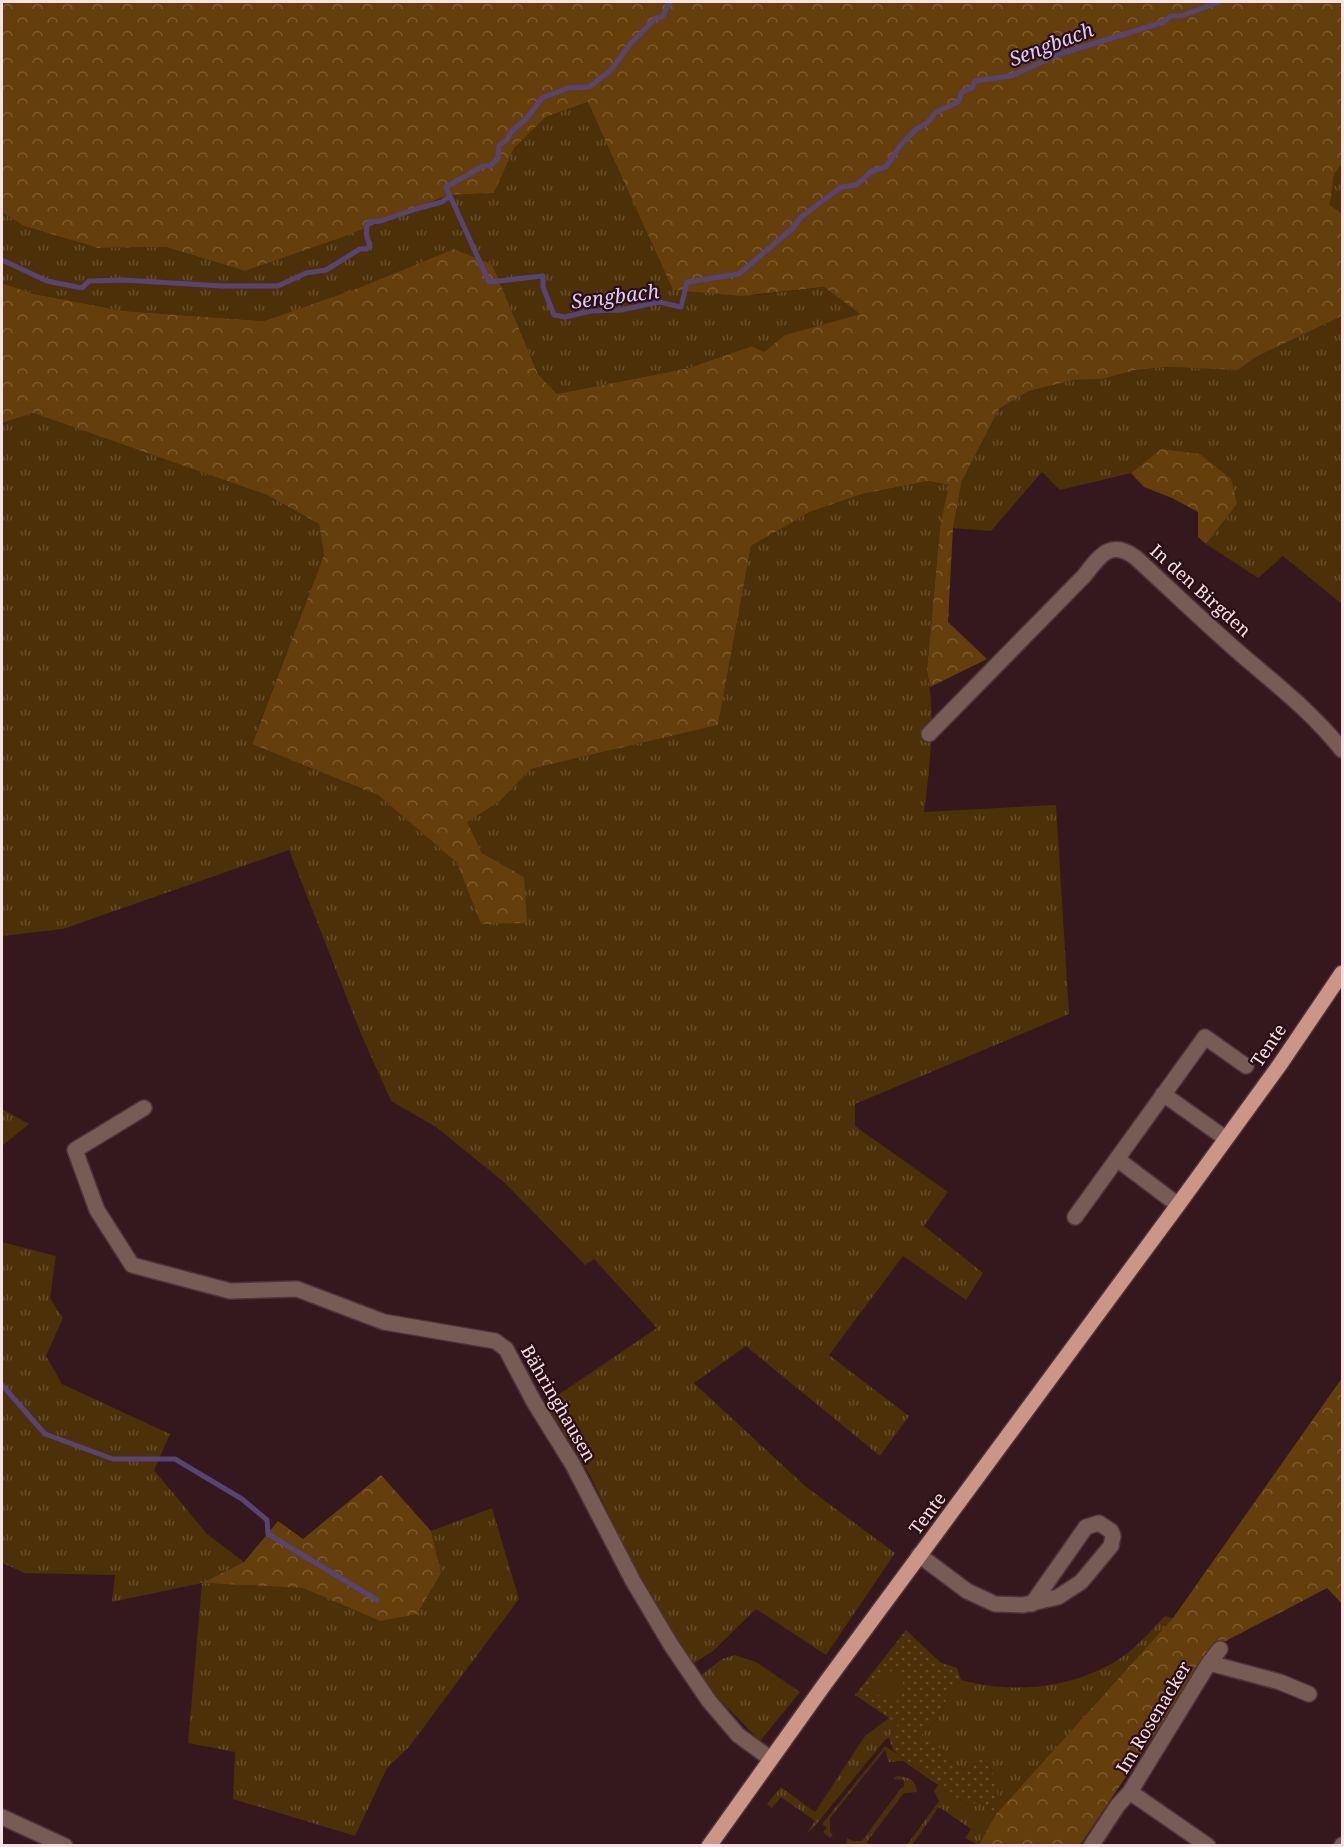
<svg xmlns="http://www.w3.org/2000/svg" width="1344" height="1847" font-family="'Noto Serif',serif">
  <defs>
    <pattern id="grass-tufts" width="24" height="20" patternUnits="userSpaceOnUse" patternTransform="scale(1.5)"><rect width="24" height="20" fill="#4c3007"/><path d="M3 7l-1-3M5 7V3M7 7l1-3M15 17l-1-3M17 17v-4M19 17l1-3" fill="none" stroke="#664e2b"/></pattern>
    <pattern id="forest-crowns" width="20" height="18" patternUnits="userSpaceOnUse" patternTransform="scale(1.5)"><rect width="20" height="18" fill="#643f0b"/><path d="M2 6a3 3 0 1 1 6 0M12 15a3 3 0 1 1 6 0" fill="none" stroke="#7b5a2e"/></pattern>
    <pattern id="park-dots" width="8" height="8" patternUnits="userSpaceOnUse" patternTransform="scale(1.5)"><rect width="8" height="8" fill="#4c3007"/><path d="M2 2h.1M6 6h.1" fill="none" stroke="#664e2b" stroke-width="1.8" stroke-linecap="round"/></pattern>
  </defs>
  <rect width="100%" height="100%" fill="#35171e"/>
  <path fill="url(#grass-tufts)" d="M 589,102 L 673,290 L 756,295 L 824,287 L 860,314 L 786,335 L 764,352 L 752,346 L 689,368 L 557,394 L 538,374 L 492,264 L 454,249 L 358,288 L 264,321 L 124,311 L 34,294 L 2,283 L 2,212 L 24,226 L 98,248 L 166,247 L 245,271 L 346,236 L 448,195 L 494,193 L 514,148 L 546,117 Z
    M 1342,164 L 1342,214 L 1330,205 L 1334,174 Z
    M 1342,316 L 1342,604 L 1283,556 L 1258,578 L 1206,544 L 1237,504 L 1161,449 L 1131,473 L 1060,490 L 1042,472 L 991,531 L 953,528 L 962,481 L 999,409 L 1029,391 L 1074,380 L 1102,379 L 1136,370 L 1169,367 L 1238,370 L 1256,357 Z
    M 33,413 L 267,495 L 319,524 L 324,555 L 252,743 L 378,795 L 457,863 L 481,924 L 524,877 L 482,853 L 466,822 L 500,801 L 531,769 L 718,725 L 751,546 L 810,512 L 862,494 L 928,481 L 950,485 L 940,527 L 927,670 C 936,717 930,765 924,812 L 1056,805 L 1069,1014 L 855,1104 L 855,1126 L 948,1192 L 924,1226 L 983,1273 L 966,1300 L 903,1256 L 829,1355 L 909,1416 L 880,1456 L 746,1346 L 694,1383 L 805,1486 L 895,1553 L 826,1655 L 756,1609 L 713,1651 L 693,1664 L 641,1583 L 590,1475 L 546,1403 L 657,1328 L 594,1259 L 585,1265 L 505,1183 L 436,1127 L 391,1101 L 361,1034 L 289,850 L 63,929 L 2,936 L 2,423 Z
    M 2,1109 L 29,1124 L 2,1146 Z
    M 2,1242 L 56,1256 L 50,1298 L 63,1318 L 46,1356 L 62,1384 L 170,1434 L 154,1470 L 207,1534 L 244,1562 L 203,1583 L 303,1588 L 380,1621 L 441,1573 L 431,1531 L 492,1508 L 519,1599 L 409,1747 L 387,1768 L 355,1836 L 233,1799 L 235,1752 L 188,1743 L 202,1583 L 112,1602 L 115,1575 L 25,1573 L 2,1563 Z
    M 1165,1616 L 1173,1618 L 996,1814 C 996,1793 1000,1767 977,1758 L 969,1762 L 965,1770 L 948,1761 L 919,1737 L 938,1718 L 948,1695 L 961,1680 C 1016,1695 1078,1688 1125,1655 C 1140,1644 1152,1629 1165,1616 Z
    M 735,1655 L 756,1662 L 800,1692 L 760,1741 L 720,1700 L 700,1676 L 722,1659 Z
    M 889,1718 L 898,1724 L 889,1738 L 886,1739 L 814,1827 L 807,1833 L 815,1821 L 781,1797 L 772,1808 L 767,1804 L 781,1787 L 815,1812 L 865,1736 Z
    M 885,1746 L 940,1782 L 948,1792 L 969,1805 L 975,1800 L 980,1802 L 995,1816 L 978,1845 L 965,1838 L 971,1829 L 939,1807 L 912,1845 L 907,1845 L 939,1801 L 934,1791 L 938,1785 L 903,1761 L 889,1762 L 885,1750 L 830,1818 L 830,1832 L 833,1834 L 830,1838 L 823,1832 L 827,1828 L 822,1824 Z
    M 897,1776 C 909,1777 916,1780 917,1792 L 904,1793 L 866,1843 L 876,1845 L 846,1845 L 847,1838 L 853,1841 L 862,1841 L 901,1788 L 904,1787 L 904,1780 L 893,1779 Z"/>
  <path fill="url(#forest-crowns)" d="M 2,2 L 1342,2 L 1342,164 L 1334,174 L 1330,205 L 1342,214 L 1342,316 L 1256,357 L 1238,370 L 1168,367 L 1136,370 L 1102,379 L 1074,380 L 1029,391 L 999,409 L 962,481 L 953,528 L 948,622 L 987,659 L 930,687 L 927,670 L 940,527 L 949,485 L 928,481 L 862,494 L 810,512 L 751,546 L 718,725 L 531,769 L 500,801 L 467,822 L 482,853 L 524,877 L 527,923 L 481,924 L 457,863 L 378,795 L 252,744 L 324,555 L 319,524 L 267,495 L 33,413 L 2,423 L 2,283 L 34,294 L 124,311 L 264,321 L 358,288 L 454,249 L 492,264 L 538,374 L 557,394 L 689,368 L 752,346 L 764,352 L 785,335 L 860,314 L 824,287 L 741,296 L 673,290 L 588,102 L 546,117 L 514,148 L 494,193 L 448,195 L 346,236 L 245,271 L 166,247 L 98,248 L 24,226 L 2,212 Z
    M 1161,449 L 1200,454 L 1231,479 L 1237,504 L 1206,544 L 1198,537 L 1198,512 L 1172,498 L 1144,487 L 1131,473 Z
    M 1342,1378 L 1342,1604 L 1327,1588 L 1224,1642 L 1199,1668 L 1080,1845 L 978,1846 L 996,1814 L 1173,1618 Z
    M 381,1475 L 431,1531 L 441,1573 L 417,1614 L 380,1621 L 303,1588 L 202,1583 L 244,1562 L 278,1521 L 303,1539 Z"/>
  <path fill="url(#park-dots)" d="M 906,1630 L 941,1663 L 957,1668 L 961,1680 L 948,1695 L 938,1718 L 919,1737 L 950,1753 L 948,1761 L 965,1770 L 969,1762 L 977,1758 C 998,1766 1001,1797 995,1816 L 980,1802 L 976,1800 L 974,1805 L 969,1805 L 948,1792 L 940,1782 L 905,1759 L 893,1750 L 889,1738 L 898,1724 L 855,1695 Z"/>
  <path fill="#4c3007" d="M 898,1670 L 903,1674 C 904,1686 901,1696 894,1706 L 871,1690 C 878,1678 884,1671 898,1670 Z"/>
  <g fill="none" stroke-linecap="round" stroke-linejoin="round">
    <path stroke="#584474" stroke-width="5" d="M 670,2 L 662,17 L 656,18 L 631,43 L 610,71 L 589,87 L 568,88 L 542,98 L 527,118 L 511,132 L 507,140 L 499,145 L 498,158 L 490,166 L 483,166 L 446,187 L 489,282 L 543,276 L 543,287 L 554,315 L 565,317 L 591,311 L 621,310 L 659,302 L 681,307 L 687,282 L 739,274 L 794,227 L 800,218 L 841,187 L 856,185 L 872,171 L 886,167 L 900,146 L 915,130 L 927,123 L 936,112 L 958,102 L 962,92 L 972,88 L 975,81 L 1011,76 L 1060,54 L 1164,22 L 1170,16 L 1181,16 L 1220,2
      M 2,260 L 47,281 L 82,288 L 89,281 L 124,280 L 222,286 L 278,286 L 306,273 L 326,270 L 360,249 L 367,249 L 370,244 C 366,238 365,228 369,222 L 381,221 L 416,209 L 442,202 L 450,196
      M 2,1385 L 45,1434 L 113,1459 L 175,1459 L 242,1499 L 267,1520 L 268,1534 L 377,1600"/>
    <g stroke="#50333a" stroke-width="18">
      <path id="street" d="M 929,734 L 1084,576 C 1100,556 1110,539 1135,557 C 1171,590 1206,624 1243,656 C 1278,686 1314,714 1342,750
        M 1163,1094 L 1225,1138
        M 144,1108 L 75,1150 L 97,1210 L 132,1265 L 230,1291 L 297,1289 L 384,1322 L 495,1341 L 506,1349 L 534,1402 L 573,1465 L 633,1581 L 671,1645 L 709,1701 L 738,1735 L 771,1759
        M 1117,1159 L 1178,1205
        M 1075,1217 L 1205,1037 L 1246,1066
        M 919,1555 L 967,1591 L 995,1604 L 1023,1605 L 1058,1597 L 1081,1582 L 1111,1546 L 1113,1536 L 1111,1531 L 1099,1523 L 1086,1527 L 1032,1604
        M 1220,1649 L 1209,1663 L 1280,1682 L 1309,1694
        M 1130,1792 L 1208,1846
        M 2,1817 L 65,1846
        M 1091,1846 L 1118,1805 L 1130,1792 L 1209,1663
        M 1342,1846 L 1342,1845"/>
    </g>
    <g stroke="#50333a" stroke-width="18">
      <path id="primary" d="M 709,1846 L 824,1685 L 1178,1205 L 1281,1063 L 1342,973"/>
    </g>
    <use href="#street" stroke="#765c54" stroke-width="15"/>
    <use href="#primary" stroke="#cb9685" stroke-width="15"/>
  </g>
  <g text-anchor="middle" dominant-baseline="central" stroke-width="4.5" stroke-linejoin="round" paint-order="stroke">
    <g font-size="18" fill="#f6e1e4" stroke="#2a0d15">
      <text transform="translate(1201 590) rotate(42)">In den Birgden</text>
      <text transform="translate(1268 1045) rotate(-56)">Tente</text>
      <text transform="translate(559 1403) rotate(60)">Bähringhausen</text>
      <text transform="translate(927 1513) rotate(-53)">Tente</text>
      <text transform="translate(1153 1717) rotate(-59)">Im Rosenacker</text>
    </g>
    <g font-size="20" font-style="italic" fill="#ddcbfa" stroke="#2a0d15">
      <text transform="translate(1051 44) rotate(-21)">Sengbach</text>
      <text transform="translate(615 296) rotate(-7)">Sengbach</text>
    </g>
  </g>
  <rect width="1344" height="1847" fill="none" stroke="#f6e1e4" stroke-width="6"/>
</svg>
